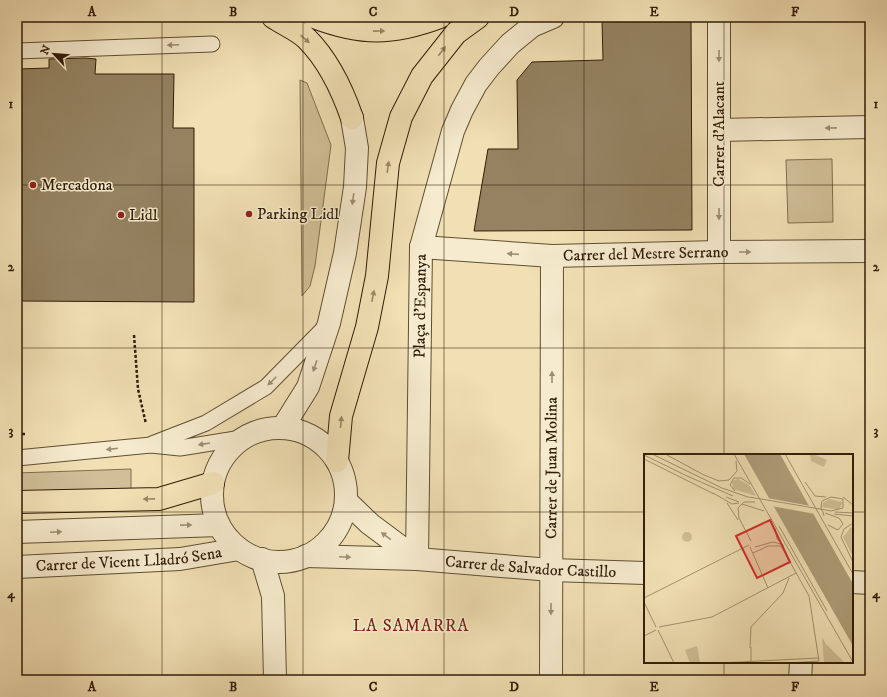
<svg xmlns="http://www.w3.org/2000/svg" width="887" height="697" font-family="'IM FELL DW Pica',serif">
  <rect width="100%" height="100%" fill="#f1e0b4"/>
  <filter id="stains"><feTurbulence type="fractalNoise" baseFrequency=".005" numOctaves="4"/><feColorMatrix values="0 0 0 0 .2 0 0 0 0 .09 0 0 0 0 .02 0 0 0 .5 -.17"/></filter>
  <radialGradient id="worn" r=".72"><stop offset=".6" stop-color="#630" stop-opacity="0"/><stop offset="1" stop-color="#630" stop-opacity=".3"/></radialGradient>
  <path fill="#d0bf97" stroke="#806e4f" d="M 300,80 L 307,83 L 331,145 L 315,266 L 310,286 L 302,296 Z
    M 832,159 L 833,222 L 788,223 L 786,160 Z
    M 131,469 L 131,490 L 17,492 L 17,473 Z"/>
  <path fill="#948261" stroke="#301d07" d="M 668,17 L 691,17 L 692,230 L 474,231 L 488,149 L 518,149 L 517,80 L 532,62 L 603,60 L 602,20 Z
    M 85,58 L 96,59 L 95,74 L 174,74 L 173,128 L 194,128 L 194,302 L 17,301 L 17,69 L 49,68 L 49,59 Z"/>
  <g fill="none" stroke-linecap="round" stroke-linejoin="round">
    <g stroke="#604e32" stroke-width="17">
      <path id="service" d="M 17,51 L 212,44
        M 152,444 L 206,423 L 266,387 L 325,327
        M 17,458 L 151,445 L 180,448 L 242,438"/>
    </g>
    <g stroke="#604e32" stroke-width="24">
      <g id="minor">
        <path d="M 719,17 L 719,252"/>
        <path d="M 719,130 L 870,127"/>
        <path id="s1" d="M 421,247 L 552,256 L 719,252 L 870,251"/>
        <path id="s2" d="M 17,567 L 180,559 L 239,549"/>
        <path id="s3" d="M 551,680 L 552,256"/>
        <path d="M 800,680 L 801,662"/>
      </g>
    </g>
    <g stroke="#604e32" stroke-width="24">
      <g id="tertiary">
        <path d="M 283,427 L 308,387 L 329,323 L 345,253 L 355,187 L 357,148 L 352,118"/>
        <circle cx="279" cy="495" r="67"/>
        <path d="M 346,501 L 370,524 L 417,559"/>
        <path d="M 17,532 L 219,525"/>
        <path id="s4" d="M 306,556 L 417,559 L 551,570 L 645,573"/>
        <path d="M 262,559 L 273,596 L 275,680"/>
        <path id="s5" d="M 417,559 L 421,247 L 453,131 L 462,110 L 476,84 L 489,67 L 510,44 L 532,26 L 553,17"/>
        <path d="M 852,582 L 870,583"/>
      </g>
    </g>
    <g stroke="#301d07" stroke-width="24">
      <path id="trunk" d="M 337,461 L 341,416 L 367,327 L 377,276 L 388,163 L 401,117 L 422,76 L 456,33 L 478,17"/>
    </g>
    <g stroke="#301d07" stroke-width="24">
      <path id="motorway" d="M 273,17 C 283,24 298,30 307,39 C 329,61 342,89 352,118
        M 314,17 C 361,35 392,35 440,17
        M 17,502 L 159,499 L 213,483"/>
    </g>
    <path stroke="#301d07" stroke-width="2.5" stroke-dasharray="3 2" stroke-linecap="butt" d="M 134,335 L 138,389 L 146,424
      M 17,434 L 27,434"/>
    <use href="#service" stroke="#f6ebce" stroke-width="15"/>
    <use href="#minor" stroke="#f6ebce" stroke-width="22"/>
    <use href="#tertiary" stroke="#f6ebce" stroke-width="22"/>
    <use href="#trunk" stroke="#f1e0b4" stroke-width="22"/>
    <use href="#motorway" stroke="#f1e0b4" stroke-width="22"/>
  </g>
  <defs><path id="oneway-solid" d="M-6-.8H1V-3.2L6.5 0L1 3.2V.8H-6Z"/></defs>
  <g fill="#9a8866">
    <use href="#oneway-solid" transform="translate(379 31) rotate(-1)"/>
    <use href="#oneway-solid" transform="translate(305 39) rotate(41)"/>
    <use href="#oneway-solid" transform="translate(442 51) rotate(-52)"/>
    <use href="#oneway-solid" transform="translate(388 167) rotate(-82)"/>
    <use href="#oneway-solid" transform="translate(373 296) rotate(-79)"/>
    <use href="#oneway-solid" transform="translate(341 422) rotate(-84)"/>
    <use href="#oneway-solid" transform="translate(149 499) rotate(179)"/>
  </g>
  <g fill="#9d8e74">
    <use href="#oneway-solid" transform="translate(173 45) rotate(178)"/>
    <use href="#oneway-solid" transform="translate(719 56) rotate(90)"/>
    <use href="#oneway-solid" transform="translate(831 128) rotate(179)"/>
    <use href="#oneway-solid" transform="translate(353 199) rotate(98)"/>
    <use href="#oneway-solid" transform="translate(719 214) rotate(90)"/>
    <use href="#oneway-solid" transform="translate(745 252)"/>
    <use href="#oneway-solid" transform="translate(513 254) rotate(-176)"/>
    <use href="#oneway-solid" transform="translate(315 366) rotate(109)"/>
    <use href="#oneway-solid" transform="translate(552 377) rotate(-90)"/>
    <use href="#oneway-solid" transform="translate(272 381) rotate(135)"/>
    <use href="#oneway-solid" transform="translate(204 444) rotate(171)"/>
    <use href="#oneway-solid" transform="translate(112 449) rotate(173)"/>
    <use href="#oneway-solid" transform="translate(186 525) rotate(-1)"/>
    <use href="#oneway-solid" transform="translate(56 532) rotate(-2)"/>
    <use href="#oneway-solid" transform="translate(386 536) rotate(-143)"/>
    <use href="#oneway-solid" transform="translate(345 557) rotate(2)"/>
    <use href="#oneway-solid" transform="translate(551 609) rotate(90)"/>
  </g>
  <path fill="none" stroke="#301d07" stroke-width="1" stroke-opacity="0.55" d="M 162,17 L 162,680M 303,17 L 303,680M 444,17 L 444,680M 584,17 L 584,680M 724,17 L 724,455M 17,185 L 870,185M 17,348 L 870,348M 17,512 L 645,512M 852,512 L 870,512M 724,662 L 724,680"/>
  <g fill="#8f2418" stroke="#f6ebce" stroke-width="1.5">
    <circle cx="33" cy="185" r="4"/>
    <circle cx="249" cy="214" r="4"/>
    <circle cx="121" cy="215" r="4"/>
  </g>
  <g text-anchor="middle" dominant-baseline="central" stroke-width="3" stroke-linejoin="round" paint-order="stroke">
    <g font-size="16" fill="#301d07" stroke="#f6ebce">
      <text transform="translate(719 134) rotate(-90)">Carrer d'Alacant</text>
      <text stroke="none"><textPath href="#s1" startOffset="225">Carrer del Mestre Serrano</textPath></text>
      <text stroke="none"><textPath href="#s5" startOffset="253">Plaça d'Espanya</textPath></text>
      <text stroke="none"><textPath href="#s3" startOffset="212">Carrer de Juan Molina</textPath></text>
      <text stroke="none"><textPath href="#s2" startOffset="112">Carrer de Vicent Lladró Sena</textPath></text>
      <text stroke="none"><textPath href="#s4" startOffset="225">Carrer de Salvador Castillo</textPath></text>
    </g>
    <g font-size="16" fill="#301d07" stroke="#f6ebce" text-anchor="start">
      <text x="41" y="185">Mercadona</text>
      <text x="257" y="214">Parking Lidl</text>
      <text x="129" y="215">Lidl</text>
    </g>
    <g font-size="17" letter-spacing="1" fill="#7a1f14" stroke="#f6ebce">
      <text x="411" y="626">LA SAMARRA</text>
    </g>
  </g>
  <g transform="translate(644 454)">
    <rect width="209" height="209" fill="#f1e0b4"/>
    <path d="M 169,0 L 183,6 L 180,13 L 167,7 L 166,1 ZM 94,25 L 106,32 L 112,42 L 89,35 L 88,27 ZM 185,45 L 199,48 L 195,56 L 178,53 L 179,49 ZM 207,73 L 209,76 L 209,103 L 199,83 ZM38 83a5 5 0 1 1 10 0a5 5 0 1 1-10 0ZM 178,183 L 182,190 L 201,209 L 180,209 ZM 53,192 L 56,208 L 46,209 L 41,196 Z" fill="#d0bf97"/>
    <path d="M 100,0 L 136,0 L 170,61 L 209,130 L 209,192 Z" fill="#af9e79"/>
    <path d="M 123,44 L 167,52 L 171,60 L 127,52 Z" fill="#f1e0b4"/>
    <path fill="none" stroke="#a4926f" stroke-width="1" d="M 8,0 L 78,34 L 104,43 L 111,44 L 182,56 L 187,57 L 199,54 L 199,45 L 187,43 L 178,47 L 177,53 L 177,55 L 179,58 L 180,62M 90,0 L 209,208M 141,0 L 209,120M 0,1 L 43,22M 23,1 L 60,21M 0,5 L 70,40M 60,21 L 75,27 L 85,26 L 93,17 L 92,7M 43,22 L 89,42M 161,28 L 171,42 L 182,43M 91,37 L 86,31 L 90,24 L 97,24 L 106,30M 69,39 L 88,50 L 95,49M 82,43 L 95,48M 199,43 L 209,51M 83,49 L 94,66M 98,50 L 120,57M 191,58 L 209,59M 181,59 L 195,64 L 199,70 L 194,76 L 184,71M 190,60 L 209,62M 209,69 L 200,75 L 197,83 L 209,108M 135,72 L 183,157M 131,74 L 133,85 L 140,92M 107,87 L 95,64 L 94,54 L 100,48 L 111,48M 106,93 L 124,134M 111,93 L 129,88 L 137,90M 109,99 L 124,92 L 137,92 L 165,142 L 175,207 L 145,209M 0,144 L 105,91M 0,148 L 12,173M 15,173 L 68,163 L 152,119M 14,176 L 30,209M 0,182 L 12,176M 107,193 L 107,209M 106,194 L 107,173 L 139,139 L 145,124M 77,209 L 174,204"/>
    <path fill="#d62828" fill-opacity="0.15" stroke="#d62828" stroke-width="2" d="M 126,66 L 146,108 L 113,124 L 92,82 Z"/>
    <rect width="209" height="209" fill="none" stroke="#301d07" stroke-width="2"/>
  </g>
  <rect width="887" height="697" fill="none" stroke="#f1e0b4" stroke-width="44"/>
  <g transform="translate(54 54) rotate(296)" stroke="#f6ebce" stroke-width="3" paint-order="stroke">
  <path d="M0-3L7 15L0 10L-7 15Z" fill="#301d07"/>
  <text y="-6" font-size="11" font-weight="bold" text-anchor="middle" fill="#301d07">N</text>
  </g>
  <rect x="22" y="22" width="843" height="653" fill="none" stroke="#301d07" stroke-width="1.5"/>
  <g font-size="13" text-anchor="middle" font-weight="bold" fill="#301d07">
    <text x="92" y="16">A</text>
    <text x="233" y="16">B</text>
    <text x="373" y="16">C</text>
    <text x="514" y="16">D</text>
    <text x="654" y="16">E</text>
    <text x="795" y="16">F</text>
    <text x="11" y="108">1</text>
    <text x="876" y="108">1</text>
    <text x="11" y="271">2</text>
    <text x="876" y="271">2</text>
    <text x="11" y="435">3</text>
    <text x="876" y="435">3</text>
    <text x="11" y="598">4</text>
    <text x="876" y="598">4</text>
    <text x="92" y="691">A</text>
    <text x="233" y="691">B</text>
    <text x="373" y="691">C</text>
    <text x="514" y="691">D</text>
    <text x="654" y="691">E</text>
    <text x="795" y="691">F</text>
  </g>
  <rect width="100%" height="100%" filter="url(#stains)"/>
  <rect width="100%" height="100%" fill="url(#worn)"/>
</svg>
